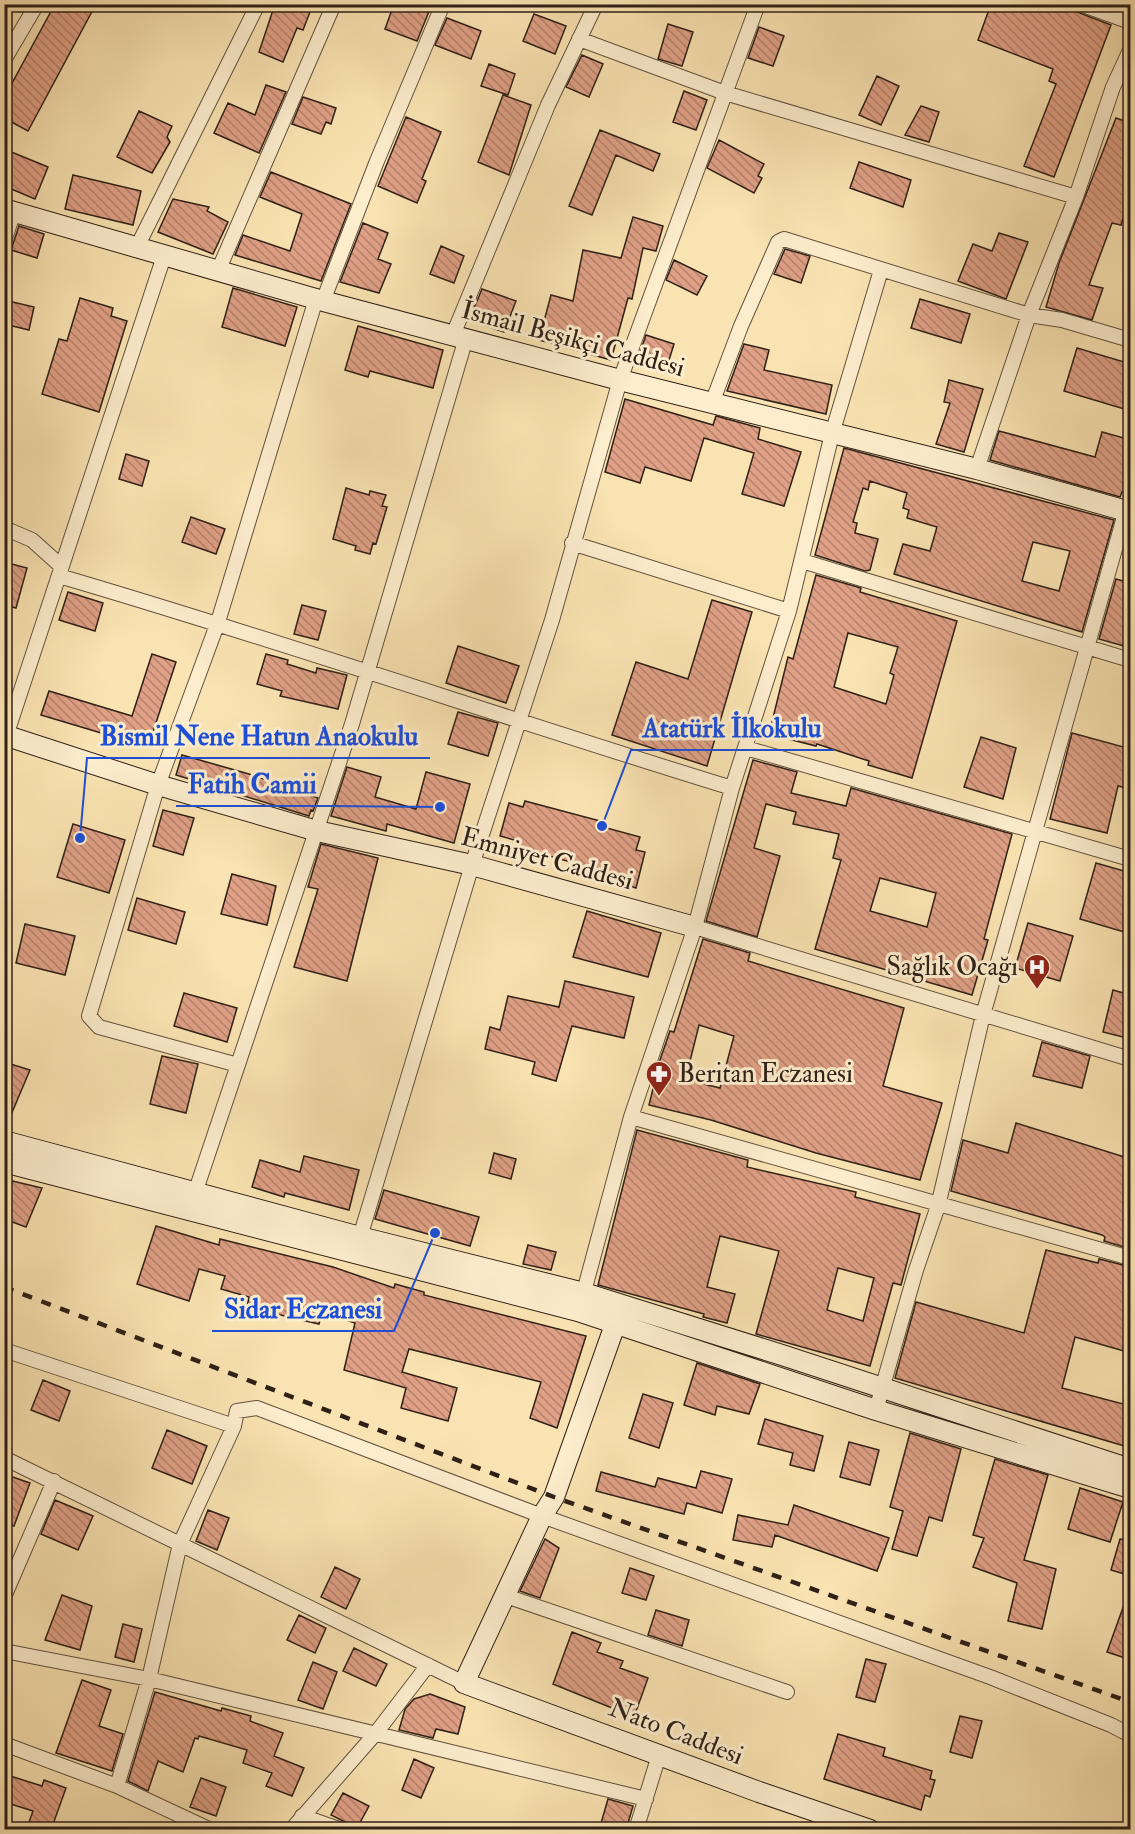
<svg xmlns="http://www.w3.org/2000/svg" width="1135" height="1834" font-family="'IM FELL Double Pica',serif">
  <defs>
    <pattern id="building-back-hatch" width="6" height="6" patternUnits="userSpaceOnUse" patternTransform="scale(1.5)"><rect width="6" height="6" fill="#dfa085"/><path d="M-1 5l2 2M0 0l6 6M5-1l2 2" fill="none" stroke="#b5826c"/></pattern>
  </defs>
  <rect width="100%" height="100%" fill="#fae3b2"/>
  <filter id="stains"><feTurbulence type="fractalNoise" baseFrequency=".00333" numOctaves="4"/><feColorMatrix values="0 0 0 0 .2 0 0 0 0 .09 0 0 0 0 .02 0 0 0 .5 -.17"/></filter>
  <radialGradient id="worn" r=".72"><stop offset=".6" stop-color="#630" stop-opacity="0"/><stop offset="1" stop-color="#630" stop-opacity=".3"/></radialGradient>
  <path fill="url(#building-back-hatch)" stroke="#2f2017" stroke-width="1.5" fill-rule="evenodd" d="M 55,4 L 96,4 L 28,131 L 4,118 L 4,98 Z
    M 275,4 L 313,4 L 303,30 L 297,28 L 283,62 L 259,52 Z
    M 394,4 L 432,4 L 417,41 L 385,29 Z
    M 991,4 L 1071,4 L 1077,12 L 1111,25 L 1054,177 L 1024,166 L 1056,84 L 1049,81 L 1053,69 L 978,40 Z
    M 534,14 L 566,26 L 555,54 L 523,41 Z
    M 447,18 L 481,31 L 471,59 L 435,45 Z
    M 668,24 L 693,32 L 682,66 L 658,59 Z
    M 759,27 L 784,36 L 773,66 L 748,58 Z
    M 582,55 L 603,64 L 589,97 L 566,87 Z
    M 489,64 L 515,74 L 508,95 L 481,86 Z
    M 877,76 L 899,86 L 881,125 L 859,115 Z
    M 266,85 L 286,92 L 259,153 L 214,133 L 228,103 L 255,115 Z
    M 684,91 L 707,100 L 696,130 L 673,122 Z
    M 503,95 L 531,105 L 509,175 L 478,162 Z
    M 303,97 L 336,108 L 331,124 L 326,122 L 321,134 L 292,124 Z
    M 921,106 L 939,112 L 929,142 L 905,135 Z
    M 139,111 L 172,126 L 167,137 L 170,142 L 152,173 L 117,157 Z
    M 406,117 L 441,132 L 422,179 L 426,181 L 417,203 L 378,186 Z
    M 1116,118 L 1131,123 L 1131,191 L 1121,225 L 1112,223 L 1089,285 L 1103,288 L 1092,320 L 1046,307 L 1059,263 Z
    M 600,130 L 660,154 L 653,171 L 616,155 L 592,215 L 569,206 Z
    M 719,140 L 764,164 L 758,176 L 762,178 L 754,193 L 707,168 Z
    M 4,149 L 48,167 L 35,199 L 4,186 Z
    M 859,162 L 911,180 L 903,207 L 850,188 Z
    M 271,172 L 351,204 L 321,281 L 235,255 L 243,235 L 290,251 L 302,214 L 260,197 Z
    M 73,175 L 141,191 L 133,225 L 65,209 Z
    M 173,199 L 209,207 L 207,211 L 228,222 L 213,254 L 158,232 Z
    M 633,217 L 663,226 L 656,251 L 643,248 L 632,299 L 628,298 L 611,360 L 539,340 L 551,295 L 573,301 L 583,250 L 621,258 Z
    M 363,223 L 388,233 L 378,259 L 391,264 L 379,293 L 340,282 Z
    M 19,226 L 44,234 L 37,258 L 11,250 Z
    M 999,233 L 1028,242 L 1006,299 L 958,281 L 973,244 L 992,251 Z
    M 441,246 L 464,256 L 454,283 L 430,274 Z
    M 785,249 L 810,256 L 801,283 L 774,274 Z
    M 674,260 L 707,276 L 697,295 L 666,280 Z
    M 233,288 L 297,307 L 285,346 L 222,327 Z
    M 482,289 L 516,301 L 504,332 L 469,320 Z
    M 80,298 L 113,308 L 111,316 L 127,321 L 99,412 L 42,394 L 59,339 L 67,341 Z
    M 920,299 L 970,314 L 961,343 L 911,328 Z
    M 4,300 L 34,307 L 29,330 L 4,324 Z
    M 358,326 L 443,350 L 433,388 L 370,371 L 368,377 L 345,370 Z
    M 646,335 L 674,344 L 665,373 L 636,364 Z
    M 744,344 L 769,350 L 764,370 L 832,385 L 826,414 L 727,391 Z
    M 1077,348 L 1131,364 L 1131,411 L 1064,391 Z
    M 949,380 L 983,389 L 964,452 L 936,444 L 950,403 L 944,402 Z
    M 625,399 L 713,425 L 716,416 L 760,428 L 758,439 L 801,452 L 784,506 L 742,494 L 754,453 L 704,438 L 691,481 L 645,467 L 640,483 L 605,472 Z
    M 999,431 L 1095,457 L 1102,432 L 1131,440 L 1131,495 L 1122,492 L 1120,497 L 990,460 Z
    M 844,448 L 1114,520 L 1082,632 L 894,574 L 903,544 L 930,551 L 937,527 L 907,518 L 909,510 L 903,508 L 907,493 L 870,481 L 868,490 L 863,488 L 853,522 L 857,523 L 855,533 L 878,539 L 870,570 L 865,571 L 815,555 ZM 1033,542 L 1070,551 L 1059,591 L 1022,581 Z
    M 126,454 L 149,461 L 142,486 L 119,479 Z
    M 346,488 L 369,495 L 370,491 L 386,495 L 382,506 L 387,507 L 376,544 L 373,543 L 370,554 L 355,550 L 356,546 L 333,539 Z
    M 191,517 L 225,529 L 216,554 L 182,542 Z
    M 4,562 L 27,568 L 16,608 L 4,605 Z
    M 816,575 L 861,588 L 860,592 L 957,621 L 912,778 L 868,765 L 869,761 L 817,744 L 816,746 L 769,734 L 788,657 L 793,659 ZM 848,633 L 898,647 L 890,673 L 894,675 L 886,704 L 834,687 Z
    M 1116,579 L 1131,583 L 1131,648 L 1099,639 Z
    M 68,592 L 103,603 L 95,631 L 59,620 Z
    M 712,600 L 752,612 L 707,766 L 612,735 L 636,662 L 688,679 Z
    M 302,605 L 326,611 L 318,640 L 294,634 Z
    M 458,646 L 519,666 L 506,703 L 446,683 Z
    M 152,654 L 176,662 L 148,747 L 41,715 L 49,691 L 132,716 Z
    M 266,654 L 288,660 L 287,664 L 316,673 L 317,668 L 347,675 L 338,709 L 280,696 L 282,691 L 257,684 Z
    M 458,712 L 498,723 L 488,756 L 448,744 Z
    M 1072,733 L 1131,749 L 1131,789 L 1118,786 L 1107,833 L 1050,819 Z
    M 981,737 L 1016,748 L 1003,799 L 964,787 Z
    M 182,755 L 249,774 L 318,798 L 313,811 L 311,810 L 309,816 L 176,775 Z
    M 753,760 L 797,772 L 791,793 L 846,806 L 851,788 L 1012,834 L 984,939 L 988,940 L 972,995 L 815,949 L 841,860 L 833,858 L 839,834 L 793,824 L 796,812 L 766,804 L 754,848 L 780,856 L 757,937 L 706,921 ZM 880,878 L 936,893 L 927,927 L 870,911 Z
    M 347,767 L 381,777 L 375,797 L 416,809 L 426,772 L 470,784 L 454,843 L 387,824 L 386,831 L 331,816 Z
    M 525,801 L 604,822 L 603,827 L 640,837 L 636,850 L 645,852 L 636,888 L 608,880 L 610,873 L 517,847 L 518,841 L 500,836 L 509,803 L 523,807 Z
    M 163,810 L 194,818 L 183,855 L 153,846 Z
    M 73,824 L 125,840 L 109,893 L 57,877 Z
    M 321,844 L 378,858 L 347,981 L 294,967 L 318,889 L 308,887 Z
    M 1096,863 L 1131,873 L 1131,934 L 1080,919 Z
    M 232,874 L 276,886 L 267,925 L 221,914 Z
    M 137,898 L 185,912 L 176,944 L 128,930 Z
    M 587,911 L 661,933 L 648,977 L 573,957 Z
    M 1028,923 L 1073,936 L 1060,981 L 1015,968 Z
    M 25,924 L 75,936 L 65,975 L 16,963 Z
    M 703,939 L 750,953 L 748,961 L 904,1008 L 883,1086 L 942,1103 L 920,1180 L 816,1153 L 711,1120 L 649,1105 L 660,1060 L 670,1031 L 674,1032 ZM 699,1025 L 734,1036 L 720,1088 L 692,1081 L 694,1072 L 688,1069 Z
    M 565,981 L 634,997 L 624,1038 L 572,1026 L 556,1081 L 532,1074 L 535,1062 L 485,1049 L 490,1027 L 500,1030 L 508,996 L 559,1007 Z
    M 1113,990 L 1131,995 L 1131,1039 L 1103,1032 Z
    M 184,993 L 237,1008 L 227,1042 L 174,1026 Z
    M 1042,1042 L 1090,1056 L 1082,1088 L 1033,1076 Z
    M 162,1056 L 198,1064 L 186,1113 L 150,1104 Z
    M 4,1062 L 30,1070 L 5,1129 L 4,1129 Z
    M 1016,1123 L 1131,1159 L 1131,1249 L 1104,1241 L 1105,1237 L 1102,1235 L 951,1191 L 963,1140 L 1008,1153 Z
    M 637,1130 L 748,1160 L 747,1167 L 856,1192 L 855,1197 L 920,1214 L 901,1285 L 893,1283 L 870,1366 L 756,1334 L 779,1251 L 720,1236 L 707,1287 L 735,1294 L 727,1323 L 703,1317 L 704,1314 L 598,1285 ZM 838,1268 L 874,1278 L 863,1321 L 827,1310 Z
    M 494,1153 L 516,1159 L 511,1179 L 489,1173 Z
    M 304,1156 L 359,1170 L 349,1210 L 285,1193 L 284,1197 L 252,1187 L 260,1160 L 300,1172 Z
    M 4,1179 L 42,1188 L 26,1227 L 4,1219 Z
    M 384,1190 L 479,1217 L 470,1246 L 375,1219 Z
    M 156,1226 L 219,1245 L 220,1239 L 333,1267 L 394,1288 L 395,1284 L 424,1292 L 424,1295 L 586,1336 L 557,1428 L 530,1418 L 541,1382 L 409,1349 L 402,1372 L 457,1388 L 448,1421 L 401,1408 L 406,1388 L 344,1370 L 355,1323 L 322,1312 L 319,1324 L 247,1307 L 249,1297 L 221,1289 L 225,1276 L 199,1269 L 189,1301 L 137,1284 Z
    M 528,1245 L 556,1252 L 551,1270 L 523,1264 Z
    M 1046,1250 L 1098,1263 L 1099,1259 L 1131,1267 L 1131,1353 L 1075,1337 L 1062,1388 L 1131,1406 L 1131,1448 L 895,1378 L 916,1302 L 1024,1333 Z
    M 697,1363 L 760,1384 L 749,1414 L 717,1406 L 715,1415 L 684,1405 Z
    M 43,1380 L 70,1391 L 59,1421 L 31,1410 Z
    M 643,1394 L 673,1403 L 659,1448 L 629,1438 Z
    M 765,1419 L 823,1436 L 814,1471 L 790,1465 L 793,1453 L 758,1444 Z
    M 167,1430 L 207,1446 L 192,1484 L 152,1468 Z
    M 910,1433 L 961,1449 L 942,1521 L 929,1517 L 917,1556 L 892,1549 L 903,1511 L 890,1507 Z
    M 849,1442 L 879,1450 L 870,1485 L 840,1477 Z
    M 995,1459 L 1048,1475 L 1024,1560 L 1056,1569 L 1042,1629 L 1008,1621 L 1017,1583 L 973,1567 L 984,1538 L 973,1535 Z
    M 701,1471 L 732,1479 L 722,1513 L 687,1503 L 684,1514 L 596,1491 L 601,1472 L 655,1487 L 658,1478 L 696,1488 Z
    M 4,1474 L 30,1483 L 14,1526 L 4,1523 Z
    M 1080,1488 L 1123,1502 L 1110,1542 L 1068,1529 Z
    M 55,1500 L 93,1516 L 78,1550 L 41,1534 Z
    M 794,1505 L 889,1538 L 877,1571 L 775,1535 L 772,1547 L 733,1540 L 738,1515 L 788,1525 Z
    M 208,1510 L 229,1518 L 217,1550 L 196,1541 Z
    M 545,1539 L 559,1548 L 540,1598 L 520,1591 Z
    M 1120,1539 L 1131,1541 L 1131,1576 L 1111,1570 Z
    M 335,1567 L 360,1579 L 346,1609 L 321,1597 Z
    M 630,1568 L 654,1576 L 646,1600 L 622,1593 Z
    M 1129,1591 L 1131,1591 L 1131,1660 L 1107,1652 Z
    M 62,1595 L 92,1606 L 80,1650 L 45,1640 Z
    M 656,1610 L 689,1620 L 682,1646 L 648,1635 Z
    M 299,1615 L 326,1628 L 315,1653 L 287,1640 Z
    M 123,1624 L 142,1629 L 134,1662 L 115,1657 Z
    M 572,1632 L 601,1643 L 597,1652 L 623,1661 L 620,1668 L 648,1678 L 634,1717 L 553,1684 Z
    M 354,1648 L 387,1664 L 376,1686 L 343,1671 Z
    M 866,1659 L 886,1664 L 875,1702 L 856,1697 Z
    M 313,1662 L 337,1672 L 323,1709 L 298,1700 Z
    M 82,1680 L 111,1690 L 99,1726 L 123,1734 L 112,1771 L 56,1753 Z
    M 155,1692 L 221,1711 L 222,1708 L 251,1716 L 250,1721 L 283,1733 L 274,1756 L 304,1768 L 292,1796 L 266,1786 L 272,1773 L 243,1763 L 247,1750 L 199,1736 L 198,1739 L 195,1738 L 183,1772 L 158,1761 L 148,1791 L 128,1781 Z
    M 430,1694 L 465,1707 L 458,1734 L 436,1729 L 433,1738 L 399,1730 L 405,1709 L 414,1699 Z
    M 960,1716 L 982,1721 L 972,1758 L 950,1752 Z
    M 838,1734 L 885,1748 L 883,1756 L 932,1771 L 930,1779 L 935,1780 L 930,1797 L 925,1795 L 921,1810 L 824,1779 Z
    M 414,1759 L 434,1768 L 421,1798 L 402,1790 Z
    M 4,1774 L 42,1786 L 44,1780 L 66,1788 L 51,1830 L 28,1825 L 33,1811 L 4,1802 Z
    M 201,1778 L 226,1787 L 216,1816 L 190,1807 Z
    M 343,1793 L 369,1806 L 357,1828 L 331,1815 Z
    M 608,1799 L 633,1806 L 626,1830 L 599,1830 Z"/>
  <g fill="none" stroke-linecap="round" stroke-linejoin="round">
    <g stroke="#62513e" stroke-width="16">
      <path id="street" d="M 1080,4 L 1130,22
        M 579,39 L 725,93 L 1076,197
        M 4,60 L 37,4
        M 4,241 L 14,212
        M 137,247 L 258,4
        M 218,271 L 334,4
        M 323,301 L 377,161 L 443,4
        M 453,335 L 548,105 L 596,4
        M 712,403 L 741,326 L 778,242 L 784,239 L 1029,315 L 1062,320 L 1130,340
        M 977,469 L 1029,315 L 1076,197 L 1113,87 L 1130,50
        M 4,528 L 32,540 L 61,566
        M 572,543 L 789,611
        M 802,561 L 1130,660
        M 59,576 C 285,642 507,719 732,788
        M 6,736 L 164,256
        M 746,748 L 1130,859
        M 695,927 L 1130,1059
        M 238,1065 L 99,1027 L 89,1016 L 158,785 L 218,622 L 316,299
        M 631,1117 L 1130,1258
        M 193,1199 L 352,724 L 466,338
        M 360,1237 L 472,865 L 552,620 L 620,380 L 758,4
        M 582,1299 L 631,1117 L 695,927 L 732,788 L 789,611 L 832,434 L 881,270
        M 4,1350 L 234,1426 L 237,1411 L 257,1408 L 542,1516 L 990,1677 L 1111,1725 L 1130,1735
        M 876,1410 L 916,1270 L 938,1206 L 983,1015 L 1126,510
        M 4,1458 L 464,1683
        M 506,1596 L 787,1692
        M 4,1597 L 54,1481
        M 4,1651 L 149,1679 L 646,1799
        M 4,1744 L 117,1786 L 211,1830
        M 117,1786 L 149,1679 L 180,1544 L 234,1426
        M 302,1816 L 342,1830
        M 4,1827 L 11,1830
        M 291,1830 L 376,1733 L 428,1665
        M 636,1830 L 659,1755"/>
    </g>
    <g stroke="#2f2017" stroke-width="22">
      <path id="secondary" d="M 4,209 L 323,301 L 620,380 L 977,469 L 1130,512
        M 4,735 L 158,785 L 317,831 L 472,865 L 695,927
        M 4,1141 L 360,1237 L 584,1293 L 782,1355 L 1130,1469
        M 4,1162 L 578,1311 L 876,1410 L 1130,1488
        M 616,1322 L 554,1497 L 542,1516 L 464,1683 L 759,1792 L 870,1830"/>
    </g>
    <use href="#street" stroke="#fcedcd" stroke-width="14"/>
    <use href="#secondary" stroke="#fcedcd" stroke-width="20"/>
    <path stroke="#2f2017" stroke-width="4.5" stroke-dasharray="10 10" stroke-linecap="butt" d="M 4,1287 L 554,1497 L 1130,1702"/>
  </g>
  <defs>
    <g id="hospital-pin" transform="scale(1.35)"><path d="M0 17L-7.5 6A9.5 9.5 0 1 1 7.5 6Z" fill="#8f2418" stroke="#fcedcd"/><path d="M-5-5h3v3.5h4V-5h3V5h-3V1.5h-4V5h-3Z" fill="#fff"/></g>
    <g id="pharmacy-pin" transform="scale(1.35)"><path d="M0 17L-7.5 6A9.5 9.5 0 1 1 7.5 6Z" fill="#8f2418" stroke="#fcedcd"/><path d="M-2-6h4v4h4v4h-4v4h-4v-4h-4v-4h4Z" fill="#fff"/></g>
  </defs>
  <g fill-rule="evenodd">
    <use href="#hospital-pin" x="1037" y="967"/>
    <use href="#pharmacy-pin" x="659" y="1074"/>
  </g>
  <g text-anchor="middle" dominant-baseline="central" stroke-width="6" stroke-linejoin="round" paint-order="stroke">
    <g font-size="26" fill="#2f2017" stroke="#fcedcd">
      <text transform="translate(573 339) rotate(15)">İsmail Beşikçi Caddesi</text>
      <text transform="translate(547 859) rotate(15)">Emniyet Caddesi</text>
      <text transform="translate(676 1732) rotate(21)">Nato Caddesi</text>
    </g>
    <g font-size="26" fill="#2f2017" stroke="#fcedcd" text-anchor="end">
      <text x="1018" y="967">Sağlık Ocağı</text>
      <text x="678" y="1074" text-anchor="start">Beritan Eczanesi</text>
    </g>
  </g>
  <path fill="none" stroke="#1d4ed8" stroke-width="2" d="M602 826L631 750H834M80 838L87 758H430M440 807L329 806H176M435 1233L394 1331H212"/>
  <g fill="#1d4ed8" stroke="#fcedcd" stroke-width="2">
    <circle cx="602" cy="826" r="6"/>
    <circle cx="80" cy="838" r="6"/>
    <circle cx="440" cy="807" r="6"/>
    <circle cx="435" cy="1233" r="6"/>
  </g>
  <g font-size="27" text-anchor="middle" font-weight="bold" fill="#1d4ed8" stroke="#fcedcd" stroke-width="6" stroke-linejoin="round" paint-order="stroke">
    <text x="732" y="737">Atatürk İlkokulu</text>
    <text x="259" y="745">Bismil Nene Hatun Anaokulu</text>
    <text x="252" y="793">Fatih Camii</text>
    <text x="303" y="1318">Sidar Eczanesi</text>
  </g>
  <rect width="1135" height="1834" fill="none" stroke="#fae3b2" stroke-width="24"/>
  <rect x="6" y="6" width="1123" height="1822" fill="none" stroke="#2f2017" stroke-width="3"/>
  <rect x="12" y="12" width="1111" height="1810" fill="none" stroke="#2f2017" stroke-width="1.5"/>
  <rect width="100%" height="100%" filter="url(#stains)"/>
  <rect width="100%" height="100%" fill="url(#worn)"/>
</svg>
